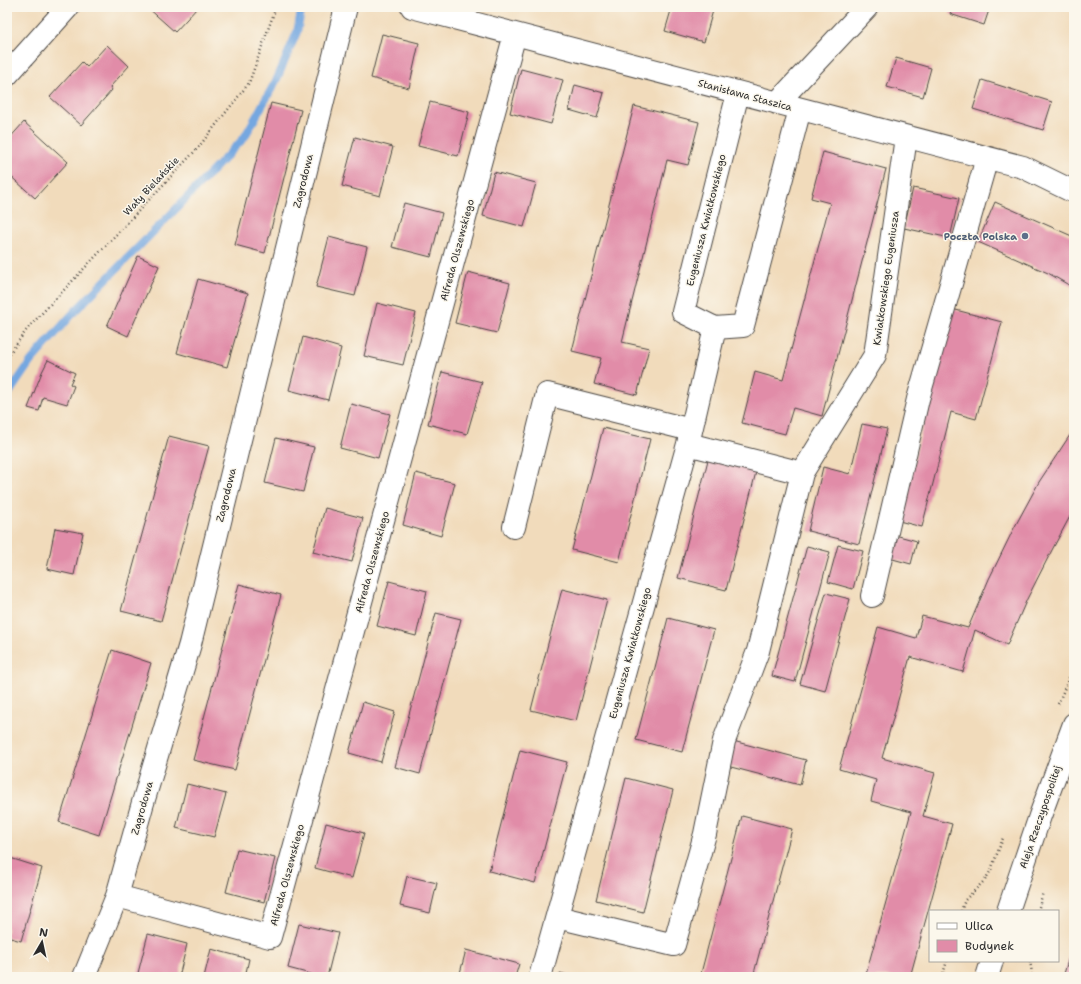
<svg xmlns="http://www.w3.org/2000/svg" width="1081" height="984" font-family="'Shantell Sans',sans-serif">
  <rect width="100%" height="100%" fill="#fbf7ec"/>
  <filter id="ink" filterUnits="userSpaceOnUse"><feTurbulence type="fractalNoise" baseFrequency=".025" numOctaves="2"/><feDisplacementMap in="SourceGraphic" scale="8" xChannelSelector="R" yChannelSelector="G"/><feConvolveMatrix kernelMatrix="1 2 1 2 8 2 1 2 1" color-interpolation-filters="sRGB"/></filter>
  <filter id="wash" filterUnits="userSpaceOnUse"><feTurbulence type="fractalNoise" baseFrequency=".012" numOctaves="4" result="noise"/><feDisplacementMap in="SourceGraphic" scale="16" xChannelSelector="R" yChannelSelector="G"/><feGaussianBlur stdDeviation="0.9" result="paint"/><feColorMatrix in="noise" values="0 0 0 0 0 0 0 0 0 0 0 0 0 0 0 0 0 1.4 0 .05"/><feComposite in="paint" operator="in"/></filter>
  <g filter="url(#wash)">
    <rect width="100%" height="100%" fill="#f1dbbb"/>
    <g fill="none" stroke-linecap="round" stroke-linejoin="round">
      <path stroke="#74a7e0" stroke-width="8" d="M 7,396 L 31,361 L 76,310 L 173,212 L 244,138 L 277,79 L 297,32 L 302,7"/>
    </g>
    <g id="blocks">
      <path fill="#e18ca8" d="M 147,7 L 198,7 L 175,32 Z
        M 672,7 L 714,7 L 704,42 L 665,31 Z
        M 952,7 L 990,7 L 984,25 L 950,14 Z
        M 382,34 L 419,43 L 409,88 L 371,78 Z
        M 107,45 L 129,66 L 110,87 L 112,90 L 81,125 L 50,97 L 82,62 L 87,67 Z
        M 896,58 L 931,68 L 923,97 L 887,87 Z
        M 521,69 L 563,80 L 551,124 L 510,113 Z
        M 982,80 L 1052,102 L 1043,130 L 973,109 Z
        M 575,85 L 604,93 L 597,118 L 569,110 Z
        M 430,102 L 469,112 L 458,156 L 418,146 Z
        M 271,103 L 301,110 L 265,253 L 235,245 Z
        M 634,106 L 699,122 L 688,165 L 667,160 L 622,342 L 649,348 L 637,395 L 594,384 L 601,358 L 572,351 Z
        M 24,122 L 68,162 L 35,198 L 7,173 L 7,141 Z
        M 355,137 L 393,147 L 380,196 L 342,186 Z
        M 823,152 L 886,169 L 822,416 L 793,408 L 785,434 L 742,423 L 755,372 L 783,380 L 830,203 L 811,198 Z
        M 494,172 L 536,183 L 524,227 L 483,216 Z
        M 913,188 L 959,198 L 950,238 L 904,228 Z
        M 995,202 L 1074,237 L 1074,288 L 1048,273 L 978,242 Z
        M 404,203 L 442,213 L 431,257 L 392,247 Z
        M 329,237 L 367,247 L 355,296 L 316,287 Z
        M 138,256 L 159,266 L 128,336 L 107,326 Z
        M 468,272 L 510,283 L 497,333 L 455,323 Z
        M 198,279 L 248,293 L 227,367 L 177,353 Z
        M 377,303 L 416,313 L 403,365 L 364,356 Z
        M 952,309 L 1002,322 L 976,419 L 951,412 L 922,527 L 899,521 Z
        M 303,337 L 341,348 L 328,400 L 289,390 Z
        M 48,360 L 75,373 L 70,384 L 74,386 L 67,404 L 43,397 L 39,411 L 28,408 L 42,372 Z
        M 442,372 L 482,382 L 467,434 L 428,424 Z
        M 351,404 L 390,414 L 378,458 L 340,448 Z
        M 862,424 L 887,429 L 859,544 L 808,531 L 823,467 L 850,474 Z
        M 603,428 L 650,439 L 619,562 L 572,550 Z
        M 1074,429 L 1074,509 L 1052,550 L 1027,599 L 1007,645 L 975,630 L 963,672 L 910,657 L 882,758 L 935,773 L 923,816 L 952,824 L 910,977 L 865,977 L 911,812 L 871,801 L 876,780 L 839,769 L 878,627 L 916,638 L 922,616 L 968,628 L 989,579 L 1013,530 L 1039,482 Z
        M 169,436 L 209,446 L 161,621 L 121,611 Z
        M 276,438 L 314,447 L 303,492 L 265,483 Z
        M 709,456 L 757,468 L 726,590 L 678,578 Z
        M 416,473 L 455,483 L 441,536 L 403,525 Z
        M 325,508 L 363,518 L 352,562 L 313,552 Z
        M 55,528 L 83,533 L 74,575 L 47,569 Z
        M 895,535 L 917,541 L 911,564 L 889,558 Z
        M 838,545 L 863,551 L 853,589 L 828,582 Z
        M 807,546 L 830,552 L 795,682 L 772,676 Z
        M 389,581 L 427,591 L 416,636 L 377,626 Z
        M 239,584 L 281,595 L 235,770 L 193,760 Z
        M 562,589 L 607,600 L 576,721 L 531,710 Z
        M 826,593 L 850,599 L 825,691 L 800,684 Z
        M 436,613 L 461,619 L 420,774 L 395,767 Z
        M 668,618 L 714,630 L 682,752 L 636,740 Z
        M 112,650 L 151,663 L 99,835 L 59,822 Z
        M 363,702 L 395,712 L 381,762 L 349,753 Z
        M 733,741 L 806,760 L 800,785 L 727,766 Z
        M 520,750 L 567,762 L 535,883 L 489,871 Z
        M 626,778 L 673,790 L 643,912 L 596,900 Z
        M 187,784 L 226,794 L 214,837 L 176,828 Z
        M 742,816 L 792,829 L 753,977 L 700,977 Z
        M 326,823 L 364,833 L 352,878 L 315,868 Z
        M 237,849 L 275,858 L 264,902 L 226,892 Z
        M 7,857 L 42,868 L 21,941 L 7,937 Z
        M 407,876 L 437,883 L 430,913 L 400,906 Z
        M 299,924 L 338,933 L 327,977 L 322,977 L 288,968 Z
        M 148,934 L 187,944 L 179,977 L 137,977 Z
        M 1074,941 L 1074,977 L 1063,977 Z
        M 211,949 L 249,959 L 245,977 L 204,977 Z
        M 466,950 L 519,964 L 515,977 L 459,977 Z
        M 560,973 L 572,976 L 572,977 L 559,977 Z"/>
    </g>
  </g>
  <g filter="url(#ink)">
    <use href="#blocks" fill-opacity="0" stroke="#494541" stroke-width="1"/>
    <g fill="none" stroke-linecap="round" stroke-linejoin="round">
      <g stroke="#494541" stroke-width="24">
        <path id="minor" d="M 412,7 L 1023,167 L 1074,192
          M 7,75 L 68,7
          M 738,93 L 683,312 L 715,328 L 743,326 L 800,109
          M 777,103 L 867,7
          M 688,444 L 802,473 L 875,355 L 906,137
          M 514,527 L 547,394 L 691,430
          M 872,596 L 918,399 L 987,158
          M 117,896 L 270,937 L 515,34
          M 1008,911 L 1040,816 L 1074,724
          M 557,917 L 674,945 L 705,834 L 724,741 L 758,651 L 802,473
          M 84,977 L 117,896 L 142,806 L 190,644 L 346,7
          M 540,977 L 688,444 L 715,328
          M 987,977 L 992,961"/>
      </g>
      <path stroke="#494541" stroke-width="2.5" stroke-dasharray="1 3" stroke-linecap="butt" d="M 7,357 L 28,328 L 197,149 L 249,83 L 276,7
        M 1058,704 L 1074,666
        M 961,911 L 965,900 L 985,880 L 991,870 L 1003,838
        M 1038,911 L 1043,892
        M 1030,961 L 1032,973
        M 942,977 L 947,961"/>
      <use href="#minor" stroke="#fff" stroke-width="22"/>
    </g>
  </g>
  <circle fill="#5c6f8a" stroke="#fbf7ec" stroke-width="1.5" cx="1025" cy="236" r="4"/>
  <g text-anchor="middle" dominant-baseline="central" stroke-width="3" stroke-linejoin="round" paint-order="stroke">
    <g font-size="10" fill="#2b2b2b" stroke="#fbf7ec">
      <text transform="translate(745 95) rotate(15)">Stanisława Staszica</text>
      <text transform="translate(303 181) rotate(-76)">Zagrodowa</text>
      <text transform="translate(151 186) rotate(-47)">Wały Bielańskie</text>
      <text transform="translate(706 220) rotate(-76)">Eugeniusza Kwiatkowskiego</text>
      <text transform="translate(457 250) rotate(-75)">Alfreda Olszewskiego</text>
      <text transform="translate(886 278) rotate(-82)">Kwiatkowskiego Eugeniusza</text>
      <text transform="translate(226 495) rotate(-76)">Zagrodowa</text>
      <text transform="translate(372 562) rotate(-75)">Alfreda Olszewskiego</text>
      <text transform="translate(630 653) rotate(-75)">Eugeniusza Kwiatkowskiego</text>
      <text transform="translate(142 808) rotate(-74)">Zagrodowa</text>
      <text transform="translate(1040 817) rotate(-71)">Aleja Rzeczypospolitej</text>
      <text transform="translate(287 875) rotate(-75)">Alfreda Olszewskiego</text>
    </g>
    <g font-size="10" font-weight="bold" fill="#4e5e75" stroke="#fbf7ec" text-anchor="end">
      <text x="1017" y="236">Poczta Polska</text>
    </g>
  </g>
  <rect width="1081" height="984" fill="none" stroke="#fbf7ec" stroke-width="24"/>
  <rect x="929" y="910" width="130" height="52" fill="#fbf7ec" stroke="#a8a59f"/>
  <rect x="937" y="923" width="20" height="6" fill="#ffffff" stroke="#a8a59f"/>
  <text x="965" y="930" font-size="12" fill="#2b2b2b">Ulica</text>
  <rect x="937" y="940" width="20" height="12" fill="#e18ca8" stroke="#a8a59f"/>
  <text x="965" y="950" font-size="12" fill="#2b2b2b">Budynek</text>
  <g transform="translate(42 942) rotate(9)" stroke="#fbf7ec" stroke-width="3" paint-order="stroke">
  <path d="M0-3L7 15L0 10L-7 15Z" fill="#2b2b2b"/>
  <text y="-6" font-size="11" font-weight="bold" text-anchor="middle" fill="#2b2b2b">N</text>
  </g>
</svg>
